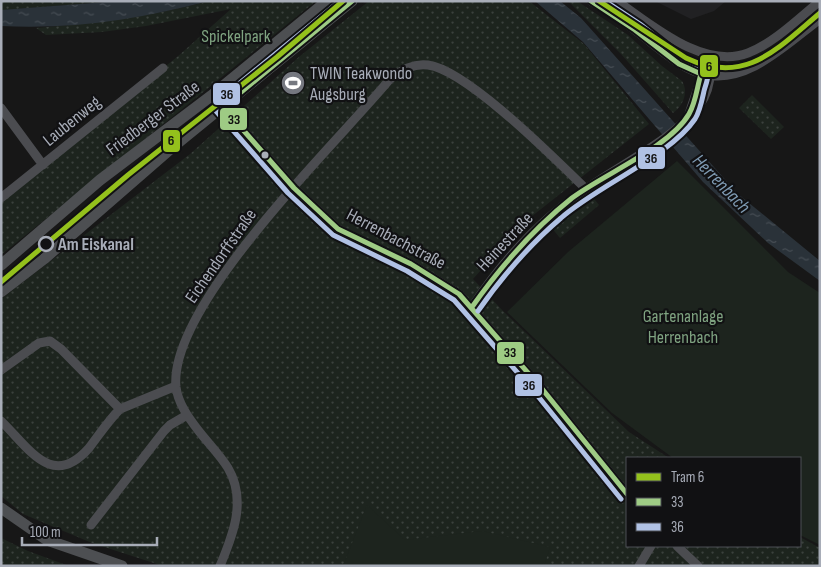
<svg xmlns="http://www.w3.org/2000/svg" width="821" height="567" font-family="'Sofia Sans Condensed',sans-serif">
  <defs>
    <pattern id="grass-dots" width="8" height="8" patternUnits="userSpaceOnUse" patternTransform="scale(1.25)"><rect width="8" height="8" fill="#1d241e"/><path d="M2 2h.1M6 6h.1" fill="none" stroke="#3b413d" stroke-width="1.8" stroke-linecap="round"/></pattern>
    <pattern id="water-ripples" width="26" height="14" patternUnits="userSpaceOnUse" patternTransform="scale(1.25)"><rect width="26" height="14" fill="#2a3239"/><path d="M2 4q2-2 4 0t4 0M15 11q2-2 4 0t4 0" fill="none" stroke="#464d54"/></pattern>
  </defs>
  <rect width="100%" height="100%" fill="#171717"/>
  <path fill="#212123" d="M 655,1 L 726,1 L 714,11 L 691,19 Z"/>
  <path fill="url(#grass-dots)" d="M 1,1 L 119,1 L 5,10 L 1,10 Z
    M 209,1 L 316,1 L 1,255 L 1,198 L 177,57 L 231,9 L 146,26 L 102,32 L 46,35 L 36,28 C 98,23 148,17 209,1 Z
    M 369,1 L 529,1 L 584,44 L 649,124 L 522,224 L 473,279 L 503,311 L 629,432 L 669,458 L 627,458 L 627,546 L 800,546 L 800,537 L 820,548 L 820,566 L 163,566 L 92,543 L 23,514 L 1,496 L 1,299 L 190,154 L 300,56 Z
    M 568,1 L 577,1 L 628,35 L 662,66 L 682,81 C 689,92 683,106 673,113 L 621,54 Z
    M 752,95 L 784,127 L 771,139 L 739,108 Z
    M 591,195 L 599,205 L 560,238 L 551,227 Z
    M 1,538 L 28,551 L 69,566 L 1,566 Z"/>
  <path fill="#1d241e" d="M 677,161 L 788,272 L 820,293 L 820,545 L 800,535 L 800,458 L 673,458 L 612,413 L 507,312 L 568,252 Z
    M 367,505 L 405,540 L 482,531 L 550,547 L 544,566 L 343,566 Z"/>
  <path fill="url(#water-ripples)" d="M 119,1 L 209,1 C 140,19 72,30 1,26 L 1,10 Z
    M 535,1 L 560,1 L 581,18 L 738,194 L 820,261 L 820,281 L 768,243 L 703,182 L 583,42 Z"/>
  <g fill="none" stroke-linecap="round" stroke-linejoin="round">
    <path stroke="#4b4c50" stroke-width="9" d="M 591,1 C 607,10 622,20 636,31 C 675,60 702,93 755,66 C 778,54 799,35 820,19
      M 617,1 C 652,25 703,70 748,53 C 774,43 798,19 820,1
      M 223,107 L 294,188 L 338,229 L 370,246 L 411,264 L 459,294 L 543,390 L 627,494
      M 1,108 L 43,165
      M 689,114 L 709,55
      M 1,198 L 163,68
      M 472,307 C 504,259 543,216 592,185 C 624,163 676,137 699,106 C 711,90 712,73 709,55
      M 1,370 L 39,343 L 50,341 L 61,349 L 120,409 C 108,421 99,435 89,448 C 52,490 29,448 1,421
      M 120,409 L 176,386
      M 91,525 L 164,431 L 170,425 L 187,415
      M 677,546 L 698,566
      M 220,566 C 233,535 247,500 228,468 C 220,455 208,443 198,430 C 188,417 178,403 176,387 C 168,305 338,142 390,79 C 402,70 413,63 428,65 C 467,70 555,159 586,189
      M 639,566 L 651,546"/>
    <path stroke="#4d4f52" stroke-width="11" d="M 1,265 L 100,180 L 211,96 L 327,1
      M 1,292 L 44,259 L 168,151 L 352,1
      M 1,508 L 47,540 L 122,566"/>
    <g stroke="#111113" stroke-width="9">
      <path id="bus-1" d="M 352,1 L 223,107 L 294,188 L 338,229 L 411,264 L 459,294 L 543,390 L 627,494
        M 472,307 C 501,266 533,229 572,198 C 604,174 670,147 689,114 C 696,102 697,87 701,74 L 679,64 L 635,30 L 591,1"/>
    </g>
    <g stroke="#111113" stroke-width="9">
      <path id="bus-2" d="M 340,1 L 218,101 L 216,106 L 216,111 L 288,193 L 333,235 L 407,271 L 454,300 L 537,395 L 621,499
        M 478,311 C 502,277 529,245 561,218 C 597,186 670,156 695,119 C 700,111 702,100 704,91 C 706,83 710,76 706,69 L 683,58 L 640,24 L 605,1"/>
    </g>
    <use href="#bus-1" stroke="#9ecb84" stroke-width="5"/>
    <use href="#bus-2" stroke="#b0c1e4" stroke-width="5"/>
    <g stroke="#111113" stroke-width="9">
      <path id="tram-1" d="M 599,1 L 686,58 C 745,86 777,49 820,13
        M 1,282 L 128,175 L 277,57 L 343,1"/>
    </g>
    <use href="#tram-1" stroke="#94c11c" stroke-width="5"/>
  </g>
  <defs>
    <g id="stadium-disc" transform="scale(1.25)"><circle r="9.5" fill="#757880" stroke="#111113"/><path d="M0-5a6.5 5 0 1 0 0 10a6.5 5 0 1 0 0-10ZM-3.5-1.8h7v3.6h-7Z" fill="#fff"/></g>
  </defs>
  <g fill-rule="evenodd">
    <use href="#stadium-disc" x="293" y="83"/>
  </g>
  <circle fill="#a8adb8" stroke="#111113" stroke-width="2" cx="265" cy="155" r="4.5"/>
  <circle fill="#111113" stroke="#a8adb8" stroke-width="2.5" cx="46" cy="244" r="7"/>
  <g text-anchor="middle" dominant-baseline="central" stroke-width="4.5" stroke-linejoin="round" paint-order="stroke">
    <g font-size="18" fill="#7fa381" stroke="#111113">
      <text x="236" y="36">Spickelpark</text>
      <text x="683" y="316">Gartenanlage<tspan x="683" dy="21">Herrenbach</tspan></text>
    </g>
    <g font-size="18" fill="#a8adb8" stroke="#111113" text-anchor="start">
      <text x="310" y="73">TWIN Teakwondo<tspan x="310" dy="21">Augsburg</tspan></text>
    </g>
    <g font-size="18" fill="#a8adb8" stroke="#111113">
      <text transform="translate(153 118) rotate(-37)">Friedberger Straße</text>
      <text transform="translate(72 121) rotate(-39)">Laubenweg</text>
      <text transform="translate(396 239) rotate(28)">Herrenbachstraße</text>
      <text transform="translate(505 242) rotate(-47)">Heinestraße</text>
      <text transform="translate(221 256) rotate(-55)">Eichendorffstraße</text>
    </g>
    <g font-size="18" font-weight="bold" fill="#a8adb8" stroke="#111113" text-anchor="start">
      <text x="58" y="244">Am Eiskanal</text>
    </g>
    <g font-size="19" font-style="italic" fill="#7f9bb3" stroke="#111113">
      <text transform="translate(721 184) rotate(46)">Herrenbach</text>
    </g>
  </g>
  <g stroke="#111113" stroke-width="2">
    <rect x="699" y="54" width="20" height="24" rx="5" fill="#94c11c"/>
    <rect x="212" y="82" width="29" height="24" rx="5" fill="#b0c1e4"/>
    <rect x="219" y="107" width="29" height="24" rx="5" fill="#9ecb84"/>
    <rect x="162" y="129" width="19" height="24" rx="5" fill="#94c11c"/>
    <rect x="637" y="146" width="29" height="24" rx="5" fill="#b0c1e4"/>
    <rect x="496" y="341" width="29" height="24" rx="5" fill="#9ecb84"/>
    <rect x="514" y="373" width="29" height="24" rx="5" fill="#b0c1e4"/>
  </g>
  <g font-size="14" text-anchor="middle" font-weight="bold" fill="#111">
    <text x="709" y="71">6</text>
    <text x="227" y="99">36</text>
    <text x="234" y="124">33</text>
    <text x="171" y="145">6</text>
    <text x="651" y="163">36</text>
    <text x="510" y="357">33</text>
    <text x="529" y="390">36</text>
  </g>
  <rect width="821" height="567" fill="none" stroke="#a8adb8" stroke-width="5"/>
  <rect x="626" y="457" width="175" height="90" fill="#111113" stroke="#4d4f55"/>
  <rect x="636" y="473" width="25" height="8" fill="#94c11c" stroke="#4d4f55"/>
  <text x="671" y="482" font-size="15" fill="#a8adb8">Tram 6</text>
  <rect x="636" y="498" width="25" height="8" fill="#9ecb84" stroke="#4d4f55"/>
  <text x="671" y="507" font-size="15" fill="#a8adb8">33</text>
  <rect x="636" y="523" width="25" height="8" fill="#b0c1e4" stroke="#4d4f55"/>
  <text x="671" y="532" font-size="15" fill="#a8adb8">36</text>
  <path d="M22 537v8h135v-8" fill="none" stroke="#a8adb8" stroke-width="2.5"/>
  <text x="30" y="537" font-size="15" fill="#a8adb8" stroke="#111113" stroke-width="4" paint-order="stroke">100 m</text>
</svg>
